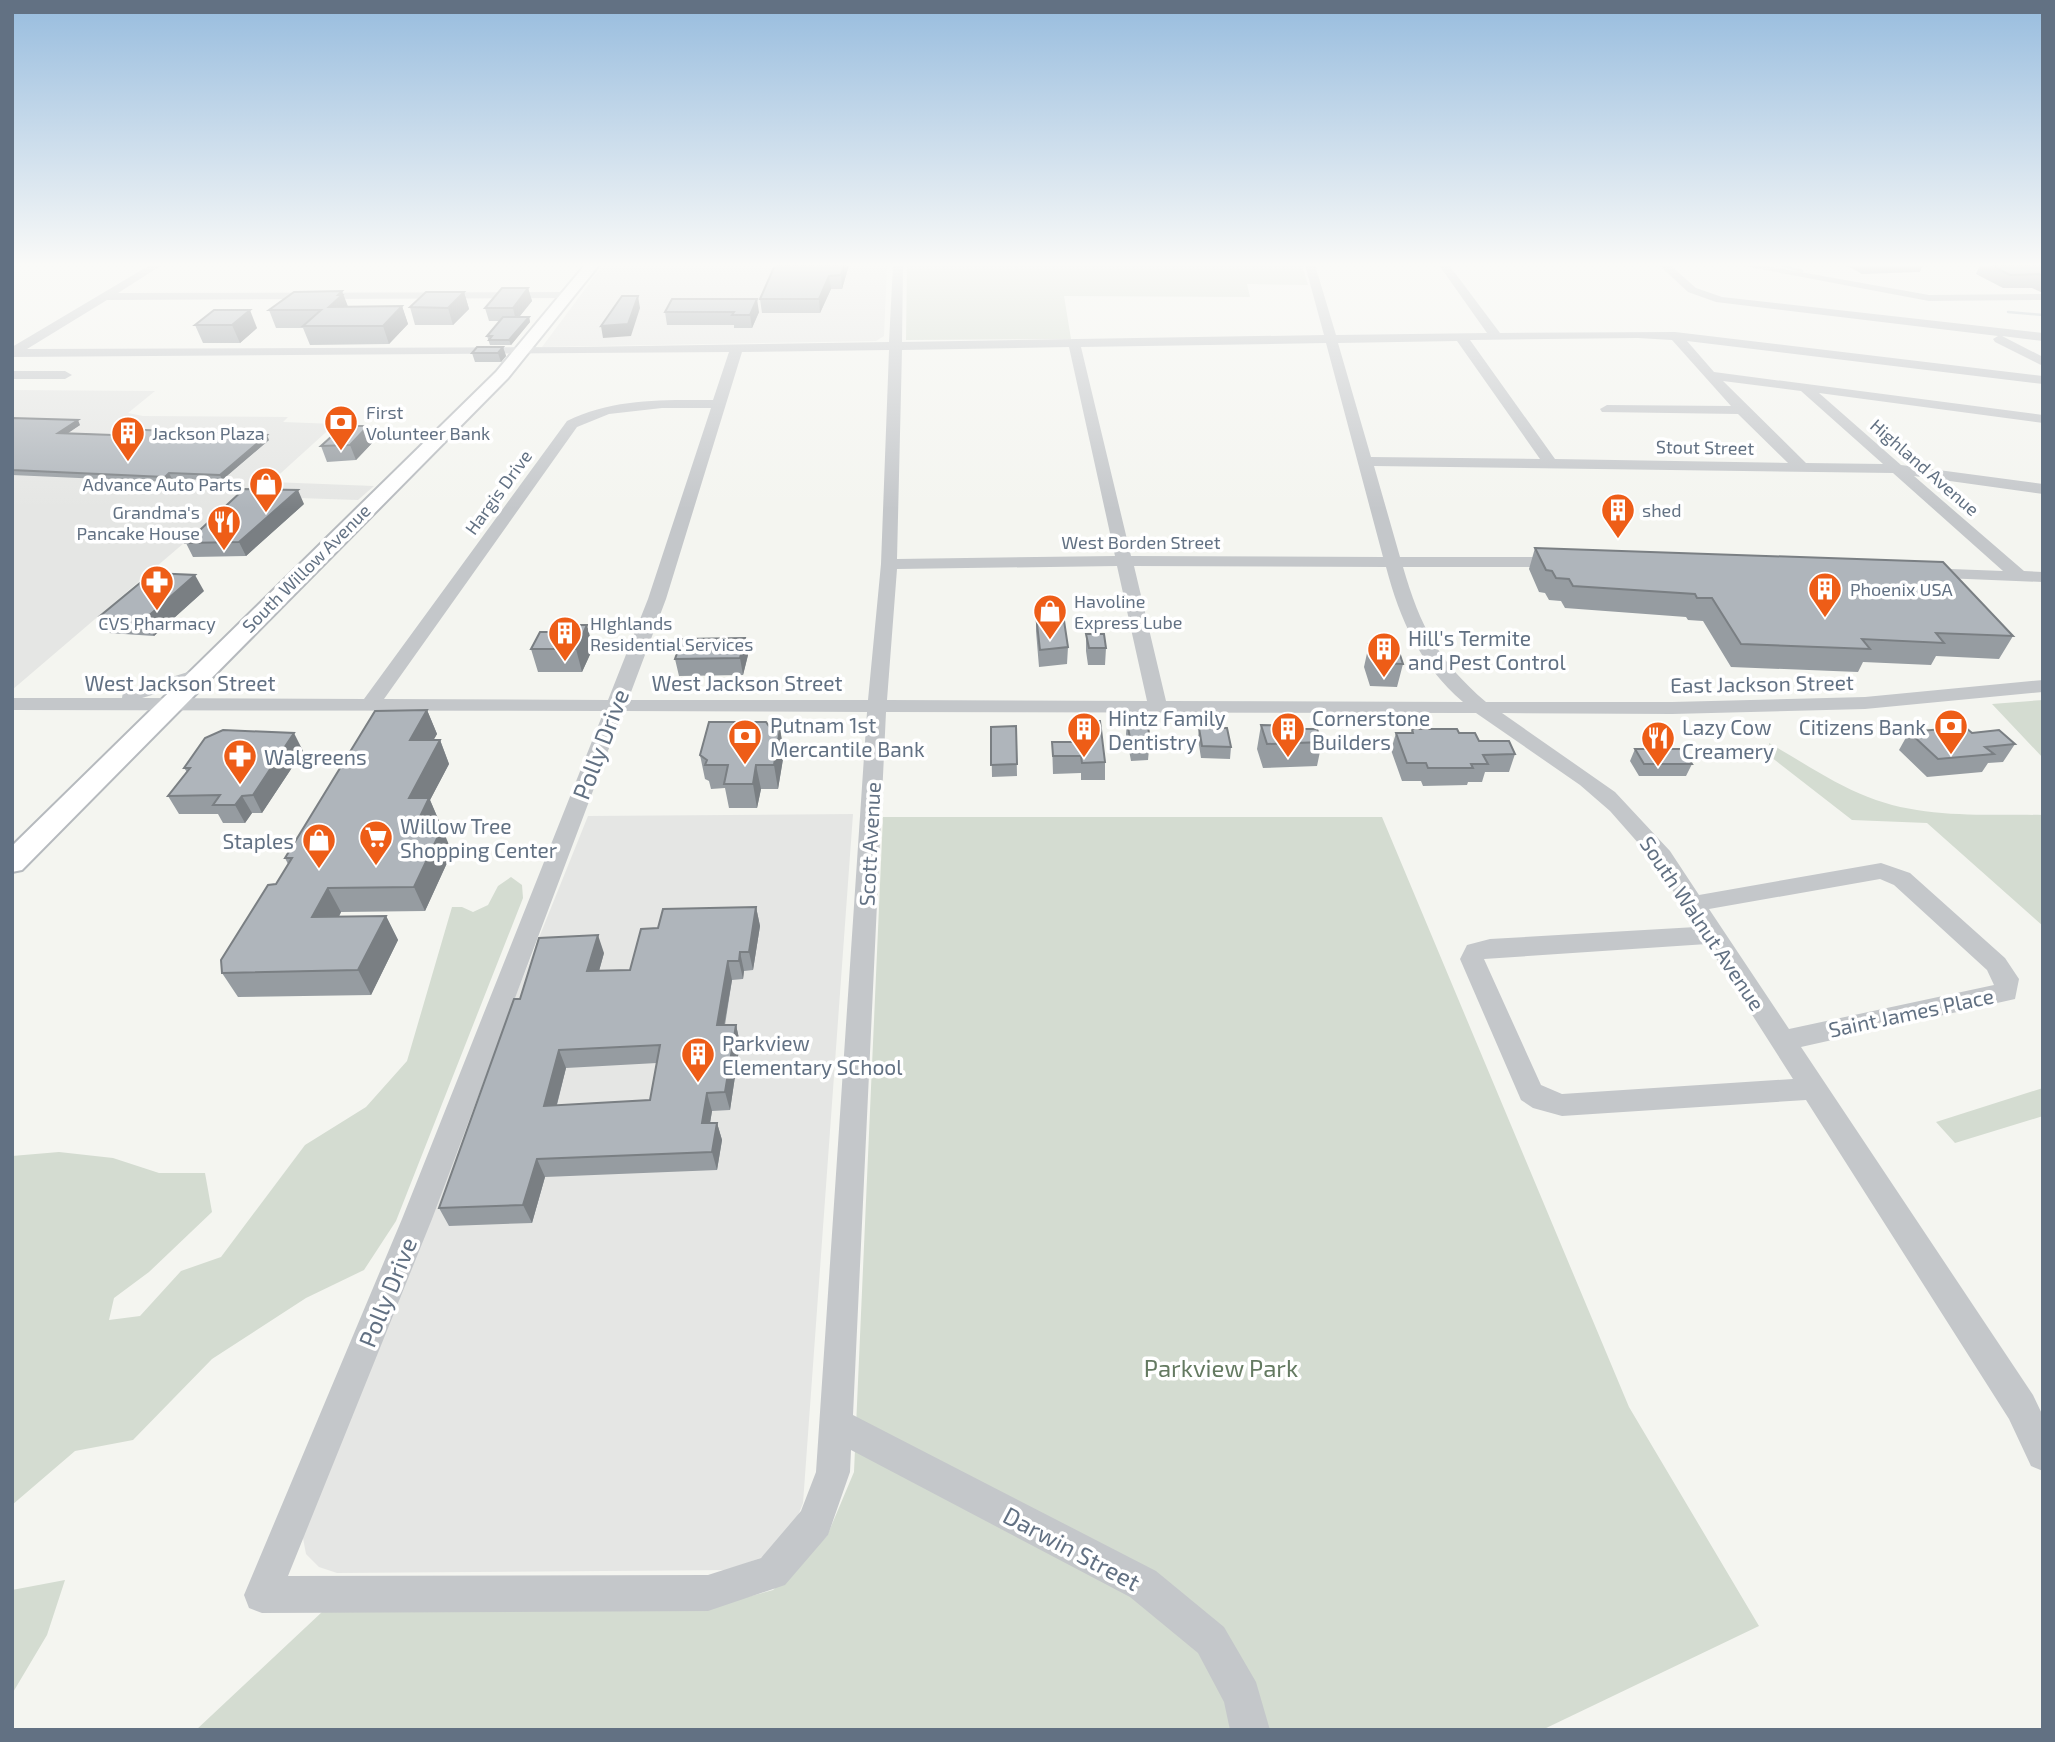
<svg xmlns="http://www.w3.org/2000/svg" width="2055" height="1742" font-family="'Exo 2',sans-serif">
  <rect width="100%" height="100%" fill="#f4f5f0"/>
  <path fill="#e5e6e4" d="M 603,265 L 887,265 L 884,336 L 876,341 L 542,347 Z
    M 12,390 L 155,391 L 128,413 L 143,416 L 288,417 L 283,422 L 335,424 L 271,482 L 374,486 L 358,500 L 239,496 L 12,690 Z
    M 853,814 L 803,1503 L 792,1531 L 768,1555 L 729,1570 L 337,1573 L 319,1567 L 306,1554 L 303,1538 L 308,1511 L 588,816 Z"/>
  <path fill="#d4dcd1" d="M 907,265 L 1302,265 L 1308,285 L 1247,284 L 1250,297 L 1064,296 L 1071,339 L 906,340 Z
    M 2043,700 L 2043,758 L 1992,704 Z
    M 1769,743 C 1801,761 1834,784 1868,797 C 1923,819 1985,814 2043,815 L 2043,926 L 1927,823 L 1852,820 L 1771,757 Z
    M 883,817 L 1382,817 L 1629,1407 L 1759,1626 L 1542,1730 L 196,1730 L 322,1612 L 703,1609 L 773,1590 L 827,1536 L 854,1472 Z
    M 511,877 L 522,885 L 523,898 L 396,1221 L 364,1270 L 306,1298 L 212,1359 L 133,1440 L 75,1451 L 12,1505 L 12,1156 L 59,1152 L 113,1158 L 159,1173 L 205,1173 L 212,1212 L 149,1272 L 114,1298 L 109,1320 L 140,1316 L 181,1271 L 221,1257 L 305,1145 L 366,1107 L 407,1061 L 452,907 L 462,907 L 473,912 L 488,905 L 498,886 Z
    M 2043,1088 L 2043,1116 L 1955,1143 L 1936,1122 Z
    M 65,1580 L 47,1635 L 12,1694 L 12,1590 Z"/>
  <g fill="none" stroke-linecap="round" stroke-linejoin="round">
    <path stroke="#bfc9cf" stroke-width="2.5" d="M 1781,265 L 1802,271
      M 2008,312 L 2043,315"/>
    <g stroke="#b6babe" stroke-width="4">
      <path id="major" d="M 585,265 L 599,265 L 508,378 L 22,870 L 12,872 L 12,846 L 496,372 Z"/>
    </g>
    <path fill="#c4c7ca" fill-rule="evenodd" d="M 12,265 L 18,265 L 12,268 Z
      M 150,265 L 162,265 L 118,293 L 568,292 L 574,295 L 568,298 L 107,300 L 27,349 L 578,347 L 889,342 L 893,265 L 903,265 L 902,342 L 1324,335 L 1305,265 L 1315,265 L 1336,335 L 1487,333 L 1439,265 L 1449,265 L 1500,333 L 1675,332 L 2043,376 L 2043,384 L 1687,341 L 1714,372 L 2043,415 L 2043,423 L 1819,393 L 1901,465 L 2043,484 L 2043,494 L 1914,476 L 2024,571 L 2043,572 L 2043,582 L 1919,577 L 1917,573 L 1925,568 L 2003,571 L 1893,473 L 1374,466 L 1400,557 L 1562,557 L 1570,562 L 1562,567 L 1403,567 C 1420,626 1438,661 1486,702 L 1672,702 L 1865,697 L 2043,680 L 2043,692 L 1865,709 L 1672,714 L 1502,713 L 1615,792 L 1670,851 L 1699,895 L 1881,863 L 1910,873 L 2005,958 L 2019,979 L 2015,999 L 1801,1047 L 2033,1395 L 2043,1416 L 2043,1471 L 2031,1466 L 2009,1419 L 1806,1100 L 1562,1116 L 1533,1108 L 1521,1100 L 1460,959 L 1467,945 L 1490,939 L 1696,927 L 1654,861 L 1610,811 L 1580,785 L 1476,713 L 886,712 L 853,1415 L 1156,1571 L 1224,1627 L 1256,1682 L 1270,1730 L 1230,1730 L 1224,1702 L 1198,1653 L 1130,1597 L 851,1450 L 850,1472 L 828,1535 L 785,1585 L 708,1611 L 262,1613 L 249,1608 L 244,1595 L 402,1219 L 604,711 L 12,710 L 12,698 L 122,698 L 123,692 L 201,668 L 208,670 L 210,674 L 208,678 L 142,698 L 364,699 L 567,421 C 614,398 663,400 713,400 L 729,352 L 12,357 L 12,347 ZM 1638,338 L 1672,340 L 1731,406 L 1607,405 L 1600,409 L 1602,412 L 1738,414 L 1788,463 L 1555,459 L 1470,340 ZM 1457,341 L 1540,459 L 1371,457 L 1338,343 ZM 1326,343 L 1383,557 L 1131,556 L 1081,347 ZM 1069,347 L 1115,556 L 897,559 L 902,350 ZM 889,350 L 881,564 L 868,700 L 628,700 L 666,599 L 742,352 ZM 1723,381 L 1801,391 L 1883,464 L 1806,463 ZM 662,408 L 711,408 L 648,599 L 608,700 L 384,699 L 577,427 L 609,414 ZM 1117,566 L 1147,701 L 887,700 L 897,569 ZM 1134,566 L 1386,567 C 1400,620 1420,665 1463,702 L 1166,701 ZM 623,711 L 867,712 L 816,1472 L 801,1511 L 761,1558 L 708,1575 L 288,1576 L 432,1219 ZM 1880,879 L 1894,885 L 1987,970 L 1994,985 L 1789,1029 L 1709,909 ZM 1707,944 L 1793,1079 L 1562,1094 L 1541,1085 L 1484,959 Z
      M 1659,265 L 1670,265 L 1696,288 L 1722,297 L 2043,333 L 2043,341 L 2002,336 L 2043,357 L 2043,366 L 1995,342 L 1993,339 L 1998,336 L 1716,302 L 1688,292 Z
      M 1739,265 L 1761,265 L 1929,295 L 2043,294 L 2043,300 L 1929,301 Z
      M 12,371 L 65,371 L 72,375 L 65,379 L 12,379 Z"/>
    <use href="#major" fill="#fff" fill-rule="evenodd"/>
  </g>
  <path fill="#969ca1" fill-rule="evenodd" d="M 849,265 L 842,289 L 831,289 L 820,313 L 762,313 L 760,299 Z
    M 1846,265 L 1923,265 L 1920,272 L 1862,274 Z
    M 1980,265 L 2043,265 L 2043,293 L 2032,288 L 2003,288 L 1976,274 Z
    M 528,288 L 532,301 L 519,317 L 529,317 L 530,322 L 511,345 L 490,345 L 487,336 L 500,321 L 489,321 L 485,308 Z
    M 464,292 L 469,309 L 453,325 L 415,325 L 410,307 Z
    M 402,306 L 408,324 L 389,344 L 310,345 L 303,328 L 276,328 L 269,310 L 348,307 Z
    M 214,310 L 257,328 L 240,343 L 203,343 L 195,325 Z
    M 665,312 L 759,312 L 752,328 L 734,328 L 734,325 L 667,325 Z
    M 503,347 L 506,356 L 501,362 L 475,362 L 472,353 Z
    M 12,418 L 80,425 L 67,433 L 269,440 L 222,480 L 172,479 L 168,482 L 12,475 Z
    M 374,441 L 356,460 L 327,462 L 321,446 Z
    M 304,504 L 246,556 L 193,557 L 186,543 Z
    M 1535,548 L 2013,636 L 1999,659 L 1936,656 L 1931,665 L 1863,662 L 1858,672 L 1731,667 L 1703,621 L 1688,620 L 1686,617 L 1565,608 L 1561,601 L 1549,600 L 1545,593 L 1539,592 L 1529,569 Z
    M 204,591 L 154,636 L 109,633 L 100,616 Z
    M 1036,615 L 1068,647 L 1067,664 L 1039,667 L 1036,631 Z
    M 1086,634 L 1106,648 L 1105,665 L 1088,665 L 1086,651 Z
    M 745,638 L 748,655 L 743,675 L 679,676 L 675,659 Z
    M 1369,644 L 1403,664 L 1397,687 L 1370,686 L 1364,667 Z
    M 593,648 L 582,672 L 538,672 L 531,649 Z
    M 427,710 L 437,734 L 433,740 L 440,740 L 449,764 L 430,800 L 439,821 L 436,828 L 452,852 L 425,911 L 341,912 L 339,917 L 386,916 L 398,940 L 371,995 L 238,997 L 222,973 L 288,864 L 285,858 Z
    M 1078,721 L 1105,762 L 1105,780 L 1081,780 L 1081,773 L 1053,774 L 1052,742 L 1072,742 L 1072,727 L 1077,727 Z
    M 1127,722 L 1150,739 L 1148,760 L 1131,761 L 1126,734 Z
    M 1261,725 L 1298,729 L 1322,742 L 1317,766 L 1263,768 L 1257,749 Z
    M 1016,726 L 1017,776 L 992,777 L 991,727 Z
    M 1199,728 L 1231,747 L 1230,759 L 1201,758 L 1198,739 Z
    M 771,729 L 780,729 L 784,753 L 778,789 L 761,789 L 757,808 L 729,808 L 725,788 L 711,789 L 709,781 L 705,779 L 700,755 Z
    M 1412,729 L 1459,733 L 1515,754 L 1509,772 L 1485,772 L 1482,782 L 1468,782 L 1467,785 L 1423,786 L 1421,781 L 1402,781 L 1391,750 L 1396,733 L 1411,733 Z
    M 1909,732 L 1972,733 L 2015,744 L 2003,762 L 1988,763 L 1982,772 L 1927,777 L 1899,750 Z
    M 1635,749 L 1692,764 L 1686,776 L 1639,776 L 1630,761 Z
    M 303,751 L 262,813 L 252,813 L 245,823 L 223,823 L 218,814 L 179,814 L 168,796 L 187,772 L 184,768 Z
    M 756,907 L 760,926 L 753,970 L 744,971 L 743,979 L 732,980 L 725,1025 L 736,1025 L 740,1043 L 730,1110 L 712,1111 L 710,1123 L 717,1123 L 722,1140 L 717,1170 L 545,1177 L 532,1223 L 449,1226 L 439,1208 L 520,999 L 604,953 L 599,971 L 630,970 L 658,928 ZM 657,1063 L 650,1100 L 557,1105 L 566,1068 Z"/>
  <path fill="#7a7f83" d="M 844,265 L 849,265 L 842,289 L 841,275 Z
    M 829,276 L 831,289 L 820,313 L 819,299 Z
    M 528,288 L 532,301 L 516,321 L 513,308 Z
    M 342,291 L 349,309 L 329,307 L 338,295 Z
    M 464,292 L 469,309 L 453,325 L 448,308 Z
    M 638,296 L 640,308 L 631,336 L 603,338 L 601,326 Z
    M 757,299 L 759,312 L 752,328 L 750,315 Z
    M 402,306 L 408,324 L 389,344 L 383,326 Z
    M 250,310 L 257,328 L 240,343 L 232,325 Z
    M 529,317 L 530,322 L 511,345 L 509,340 Z
    M 503,347 L 506,356 L 501,362 L 498,353 Z
    M 78,420 L 80,425 L 61,438 L 58,433 Z
    M 368,426 L 374,441 L 356,460 L 350,445 Z
    M 267,435 L 269,440 L 222,480 L 220,475 Z
    M 169,473 L 172,479 L 168,482 L 165,477 Z
    M 298,490 L 304,504 L 246,556 L 239,542 Z
    M 195,575 L 204,591 L 154,636 L 145,619 Z
    M 587,625 L 593,648 L 582,672 L 576,649 Z
    M 745,638 L 748,655 L 743,675 L 740,658 Z
    M 427,710 L 437,734 L 420,764 L 410,740 Z
    M 780,729 L 784,753 L 778,789 L 774,765 Z
    M 294,733 L 303,751 L 262,813 L 253,795 Z
    M 440,740 L 449,764 L 430,800 L 439,821 L 424,852 L 414,829 L 409,798 Z
    M 756,765 L 761,789 L 757,808 L 753,784 Z
    M 242,796 L 252,813 L 245,823 L 235,805 Z
    M 442,828 L 452,852 L 425,911 L 414,887 Z
    M 328,888 L 341,912 L 326,941 L 312,917 Z
    M 756,907 L 760,926 L 753,970 L 749,952 Z
    M 386,916 L 398,940 L 371,995 L 358,970 Z
    M 598,935 L 604,953 L 594,989 L 587,971 Z
    M 740,952 L 744,971 L 743,979 L 739,961 Z
    M 728,961 L 732,980 L 721,1043 L 717,1025 Z
    M 736,1025 L 740,1043 L 730,1110 L 725,1092 Z
    M 559,1050 L 566,1068 L 552,1123 L 544,1106 Z
    M 707,1093 L 712,1111 L 707,1141 L 702,1123 Z
    M 717,1123 L 722,1140 L 717,1170 L 712,1152 Z
    M 537,1159 L 545,1177 L 532,1223 L 523,1205 Z"/>
  <path fill="#afb5bb" stroke="#7a7f83" stroke-width="2" fill-rule="evenodd" d="M 775,265 L 844,265 L 841,275 L 829,276 L 819,299 L 760,299 Z
    M 1991,265 L 2043,265 L 2043,276 L 2039,274 L 2010,275 Z
    M 502,288 L 528,288 L 513,308 L 485,308 Z
    M 342,291 L 338,295 L 342,295 L 329,307 L 402,306 L 383,326 L 303,326 L 321,310 L 269,310 L 294,292 Z
    M 426,292 L 464,292 L 448,308 L 410,307 Z
    M 622,296 L 638,296 L 628,324 L 601,326 Z
    M 672,299 L 757,299 L 750,315 L 732,315 L 734,312 L 665,312 Z
    M 214,310 L 250,310 L 232,325 L 195,325 Z
    M 503,317 L 529,317 L 509,340 L 489,340 L 492,336 L 487,336 Z
    M 477,347 L 503,347 L 498,353 L 472,353 Z
    M 12,418 L 78,420 L 58,433 L 113,435 L 121,429 L 267,435 L 220,475 L 169,473 L 165,477 L 12,470 Z
    M 343,426 L 368,426 L 350,445 L 321,446 Z
    M 244,489 L 298,490 L 239,542 L 186,543 Z
    M 1535,548 L 1943,562 L 2013,636 L 1936,633 L 1944,643 L 1862,639 L 1870,649 L 1741,644 L 1712,598 L 1697,598 L 1695,594 L 1573,586 L 1569,579 L 1556,578 L 1552,571 L 1546,570 Z
    M 152,573 L 195,575 L 145,619 L 100,616 Z
    M 1063,614 L 1068,647 L 1040,650 L 1036,615 Z
    M 557,625 L 587,625 L 576,649 L 531,649 L 540,632 L 554,632 Z
    M 1086,634 L 1104,634 L 1106,648 L 1089,648 Z
    M 745,638 L 740,658 L 675,659 L 682,639 Z
    M 1369,644 L 1397,646 L 1403,664 L 1375,663 Z
    M 427,710 L 410,740 L 440,740 L 409,798 L 429,798 L 414,829 L 442,828 L 414,887 L 328,888 L 312,917 L 386,916 L 358,970 L 222,973 L 221,960 L 268,885 L 276,884 L 292,858 L 285,858 L 375,711 Z
    M 1078,721 L 1100,721 L 1105,762 L 1082,763 L 1081,756 L 1053,756 L 1052,742 L 1073,742 L 1072,727 L 1078,727 Z
    M 1147,721 L 1150,739 L 1147,739 L 1149,749 L 1132,749 L 1127,722 Z
    M 709,722 L 766,722 L 771,729 L 780,729 L 774,765 L 756,765 L 753,784 L 724,784 L 728,765 L 705,765 L 707,760 L 700,755 Z
    M 1261,725 L 1297,726 L 1298,729 L 1317,729 L 1322,742 L 1267,744 Z
    M 1016,726 L 1017,764 L 991,765 L 991,727 Z
    M 1965,727 L 1972,733 L 1999,730 L 2015,744 L 1985,747 L 1994,754 L 1938,759 L 1909,732 Z
    M 1199,728 L 1227,728 L 1231,747 L 1202,746 Z
    M 1412,729 L 1457,729 L 1459,733 L 1475,733 L 1479,741 L 1509,741 L 1515,754 L 1483,755 L 1488,764 L 1471,764 L 1473,768 L 1428,768 L 1426,763 L 1407,763 L 1396,733 L 1413,733 Z
    M 223,730 L 294,733 L 253,795 L 242,796 L 235,805 L 213,805 L 220,795 L 168,796 L 190,768 L 184,768 L 205,738 Z
    M 1635,749 L 1682,749 L 1692,764 L 1644,764 Z
    M 756,907 L 749,952 L 740,952 L 739,961 L 728,961 L 717,1025 L 736,1025 L 725,1092 L 707,1093 L 702,1123 L 717,1123 L 712,1152 L 537,1159 L 523,1205 L 439,1208 L 514,999 L 520,999 L 539,938 L 598,935 L 587,971 L 630,970 L 641,929 L 658,928 L 663,909 ZM 660,1045 L 650,1100 L 544,1106 L 559,1050 Z"/>
  <linearGradient id="sky" x2="0" y2="1"><stop stop-color="#97bcde"/><stop offset="0.52" stop-color="#fafaf8"/><stop offset="1" stop-color="#fafaf8" stop-opacity="0"/></linearGradient>
  <rect width="2055" height="509" fill="url(#sky)"/>
  <defs>
    <g id="bank-pin" transform="scale(1.75)"><path d="M0 17L-7.5 6A9.5 9.5 0 1 1 7.5 6Z" fill="#ee5d17" stroke="#fff"/><path d="M-6-4H6V4H-6ZM0-2.3a2.3 2.3 0 1 0 0 4.6a2.3 2.3 0 1 0 0-4.6Z" fill="#fff"/></g>
    <g id="building-pin" transform="scale(1.75)"><path d="M0 17L-7.5 6A9.5 9.5 0 1 1 7.5 6Z" fill="#ee5d17" stroke="#fff"/><path d="M-4-6H4V6H1V3H-1V6H-4ZM-2.5-4.3h1.7v1.8h-1.7ZM.8-4.3h1.7v1.8H.8ZM-2.5-1h1.7V.8h-1.7ZM.8-1h1.7V.8H.8Z" fill="#fff"/></g>
    <g id="shop-pin" transform="scale(1.75)"><path d="M0 17L-7.5 6A9.5 9.5 0 1 1 7.5 6Z" fill="#ee5d17" stroke="#fff"/><path d="M-5-2.5h2.3a2.7 3.5 0 0 1 5.4 0H5L5.5 6h-11ZM-1.5-2.5h3a1.5 2.3 0 0 0-3 0Z" fill="#fff"/></g>
    <g id="restaurant-pin" transform="scale(1.75)"><path d="M0 17L-7.5 6A9.5 9.5 0 1 1 7.5 6Z" fill="#ee5d17" stroke="#fff"/><path d="M-5-6h1v4h1v-4h1v4h1v-4h1v5L-1.5 .5V6h-2V.5L-5-1ZM5-6V6H3V1.5H1.5Q1.5-4 5-6Z" fill="#fff"/></g>
    <g id="pharmacy-pin" transform="scale(1.75)"><path d="M0 17L-7.5 6A9.5 9.5 0 1 1 7.5 6Z" fill="#ee5d17" stroke="#fff"/><path d="M-2-6h4v4h4v4h-4v4h-4v-4h-4v-4h4Z" fill="#fff"/></g>
    <g id="supermarket-pin" transform="scale(1.75)"><path d="M0 17L-7.5 6A9.5 9.5 0 1 1 7.5 6Z" fill="#ee5d17" stroke="#fff"/><path d="M-6-5.5h2.5l.6 2H6L4.5 2H-2.5L-4.4-4H-6ZM-1.5 3.2a1.3 1.3 0 1 0 .1 0ZM3 3.2a1.3 1.3 0 1 0 .1 0Z" fill="#fff"/></g>
  </defs>
  <g fill-rule="evenodd">
    <use href="#bank-pin" x="341" y="422"/>
    <use href="#building-pin" x="128" y="433"/>
    <use href="#shop-pin" x="266" y="484"/>
    <use href="#building-pin" x="1618" y="510"/>
    <use href="#restaurant-pin" x="224" y="522"/>
    <use href="#pharmacy-pin" x="157" y="582"/>
    <use href="#building-pin" x="1825" y="589"/>
    <use href="#shop-pin" x="1050" y="611"/>
    <use href="#building-pin" x="565" y="633"/>
    <use href="#building-pin" x="1384" y="649"/>
    <use href="#bank-pin" x="1951" y="726"/>
    <use href="#building-pin" x="1084" y="729"/>
    <use href="#building-pin" x="1288" y="729"/>
    <use href="#bank-pin" x="745" y="736"/>
    <use href="#restaurant-pin" x="1658" y="738"/>
    <use href="#pharmacy-pin" x="240" y="756"/>
    <use href="#supermarket-pin" x="376" y="837"/>
    <use href="#shop-pin" x="319" y="840"/>
    <use href="#building-pin" x="698" y="1054"/>
  </g>
  <g text-anchor="middle" dominant-baseline="central" stroke-width="7" stroke-linejoin="round" paint-order="stroke">
    <g font-size="18" fill="#627183" stroke="#fff" text-anchor="start">
      <text x="366" y="412">First<tspan x="366" dy="21">Volunteer Bank</tspan></text>
      <text x="152" y="433">Jackson Plaza</text>
      <text x="242" y="484" text-anchor="end">Advance Auto Parts</text>
      <text x="1642" y="510">shed</text>
      <text x="200" y="512" text-anchor="end">Grandma's<tspan x="200" dy="21">Pancake House</tspan></text>
      <text x="1850" y="589">Phoenix USA</text>
      <text x="1074" y="601">Havoline<tspan x="1074" dy="21">Express Lube</tspan></text>
      <text x="157" y="623" text-anchor="middle">CVS Pharmacy</text>
      <text x="590" y="623">HIghlands<tspan x="590" dy="21">Residential Services</tspan></text>
    </g>
    <g font-size="18" fill="#627183" stroke="#fff">
      <text transform="translate(1705 447) rotate(1)">Stout Street</text>
      <text transform="translate(1925 467) rotate(41)">Highland Avenue</text>
      <text transform="translate(498 492) rotate(-54)">Hargis Drive</text>
      <text x="1141" y="542">West Borden Street</text>
      <text transform="translate(306 568) rotate(-45)">South Willow Avenue</text>
    </g>
    <g font-size="21" fill="#627183" stroke="#fff" text-anchor="start">
      <text x="1408" y="637">Hill's Termite<tspan x="1408" dy="24">and Pest Control</tspan></text>
      <text x="1108" y="717">Hintz Family<tspan x="1108" dy="24">Dentistry</tspan></text>
      <text x="1312" y="717">Cornerstone<tspan x="1312" dy="24">Builders</tspan></text>
      <text x="770" y="724">Putnam 1st<tspan x="770" dy="24">Mercantile Bank</tspan></text>
      <text x="1682" y="726">Lazy Cow<tspan x="1682" dy="24">Creamery</tspan></text>
      <text x="1926" y="726" text-anchor="end">Citizens Bank</text>
      <text x="264" y="756">Walgreens</text>
      <text x="400" y="825">Willow Tree<tspan x="400" dy="24">Shopping Center</tspan></text>
      <text x="294" y="840" text-anchor="end">Staples</text>
      <text x="722" y="1042">Parkview<tspan x="722" dy="24">Elementary SChool</tspan></text>
    </g>
    <g font-size="21" fill="#627183" stroke="#fff">
      <text x="180" y="682">West Jackson Street</text>
      <text x="747" y="682">West Jackson Street</text>
      <text transform="translate(1762 683) rotate(-1)">East Jackson Street</text>
      <text transform="translate(869 844) rotate(-87)">Scott Avenue</text>
      <text transform="translate(1703 923) rotate(56)">South Walnut Avenue</text>
      <text transform="translate(1911 1012) rotate(-12)">Saint James Place</text>
    </g>
    <g font-size="24" fill="#627183" stroke="#fff">
      <text transform="translate(600 744) rotate(-69)">Polly Drive</text>
      <text transform="translate(387 1292) rotate(-68)">Polly Drive</text>
      <text transform="translate(1072 1548) rotate(28)">Darwin Street</text>
    </g>
    <g font-size="24" fill="#647a61" stroke="#fff">
      <text x="1221" y="1367">Parkview Park</text>
    </g>
  </g>
  <rect width="2055" height="1742" fill="none" stroke="#627183" stroke-width="28"/>
</svg>
